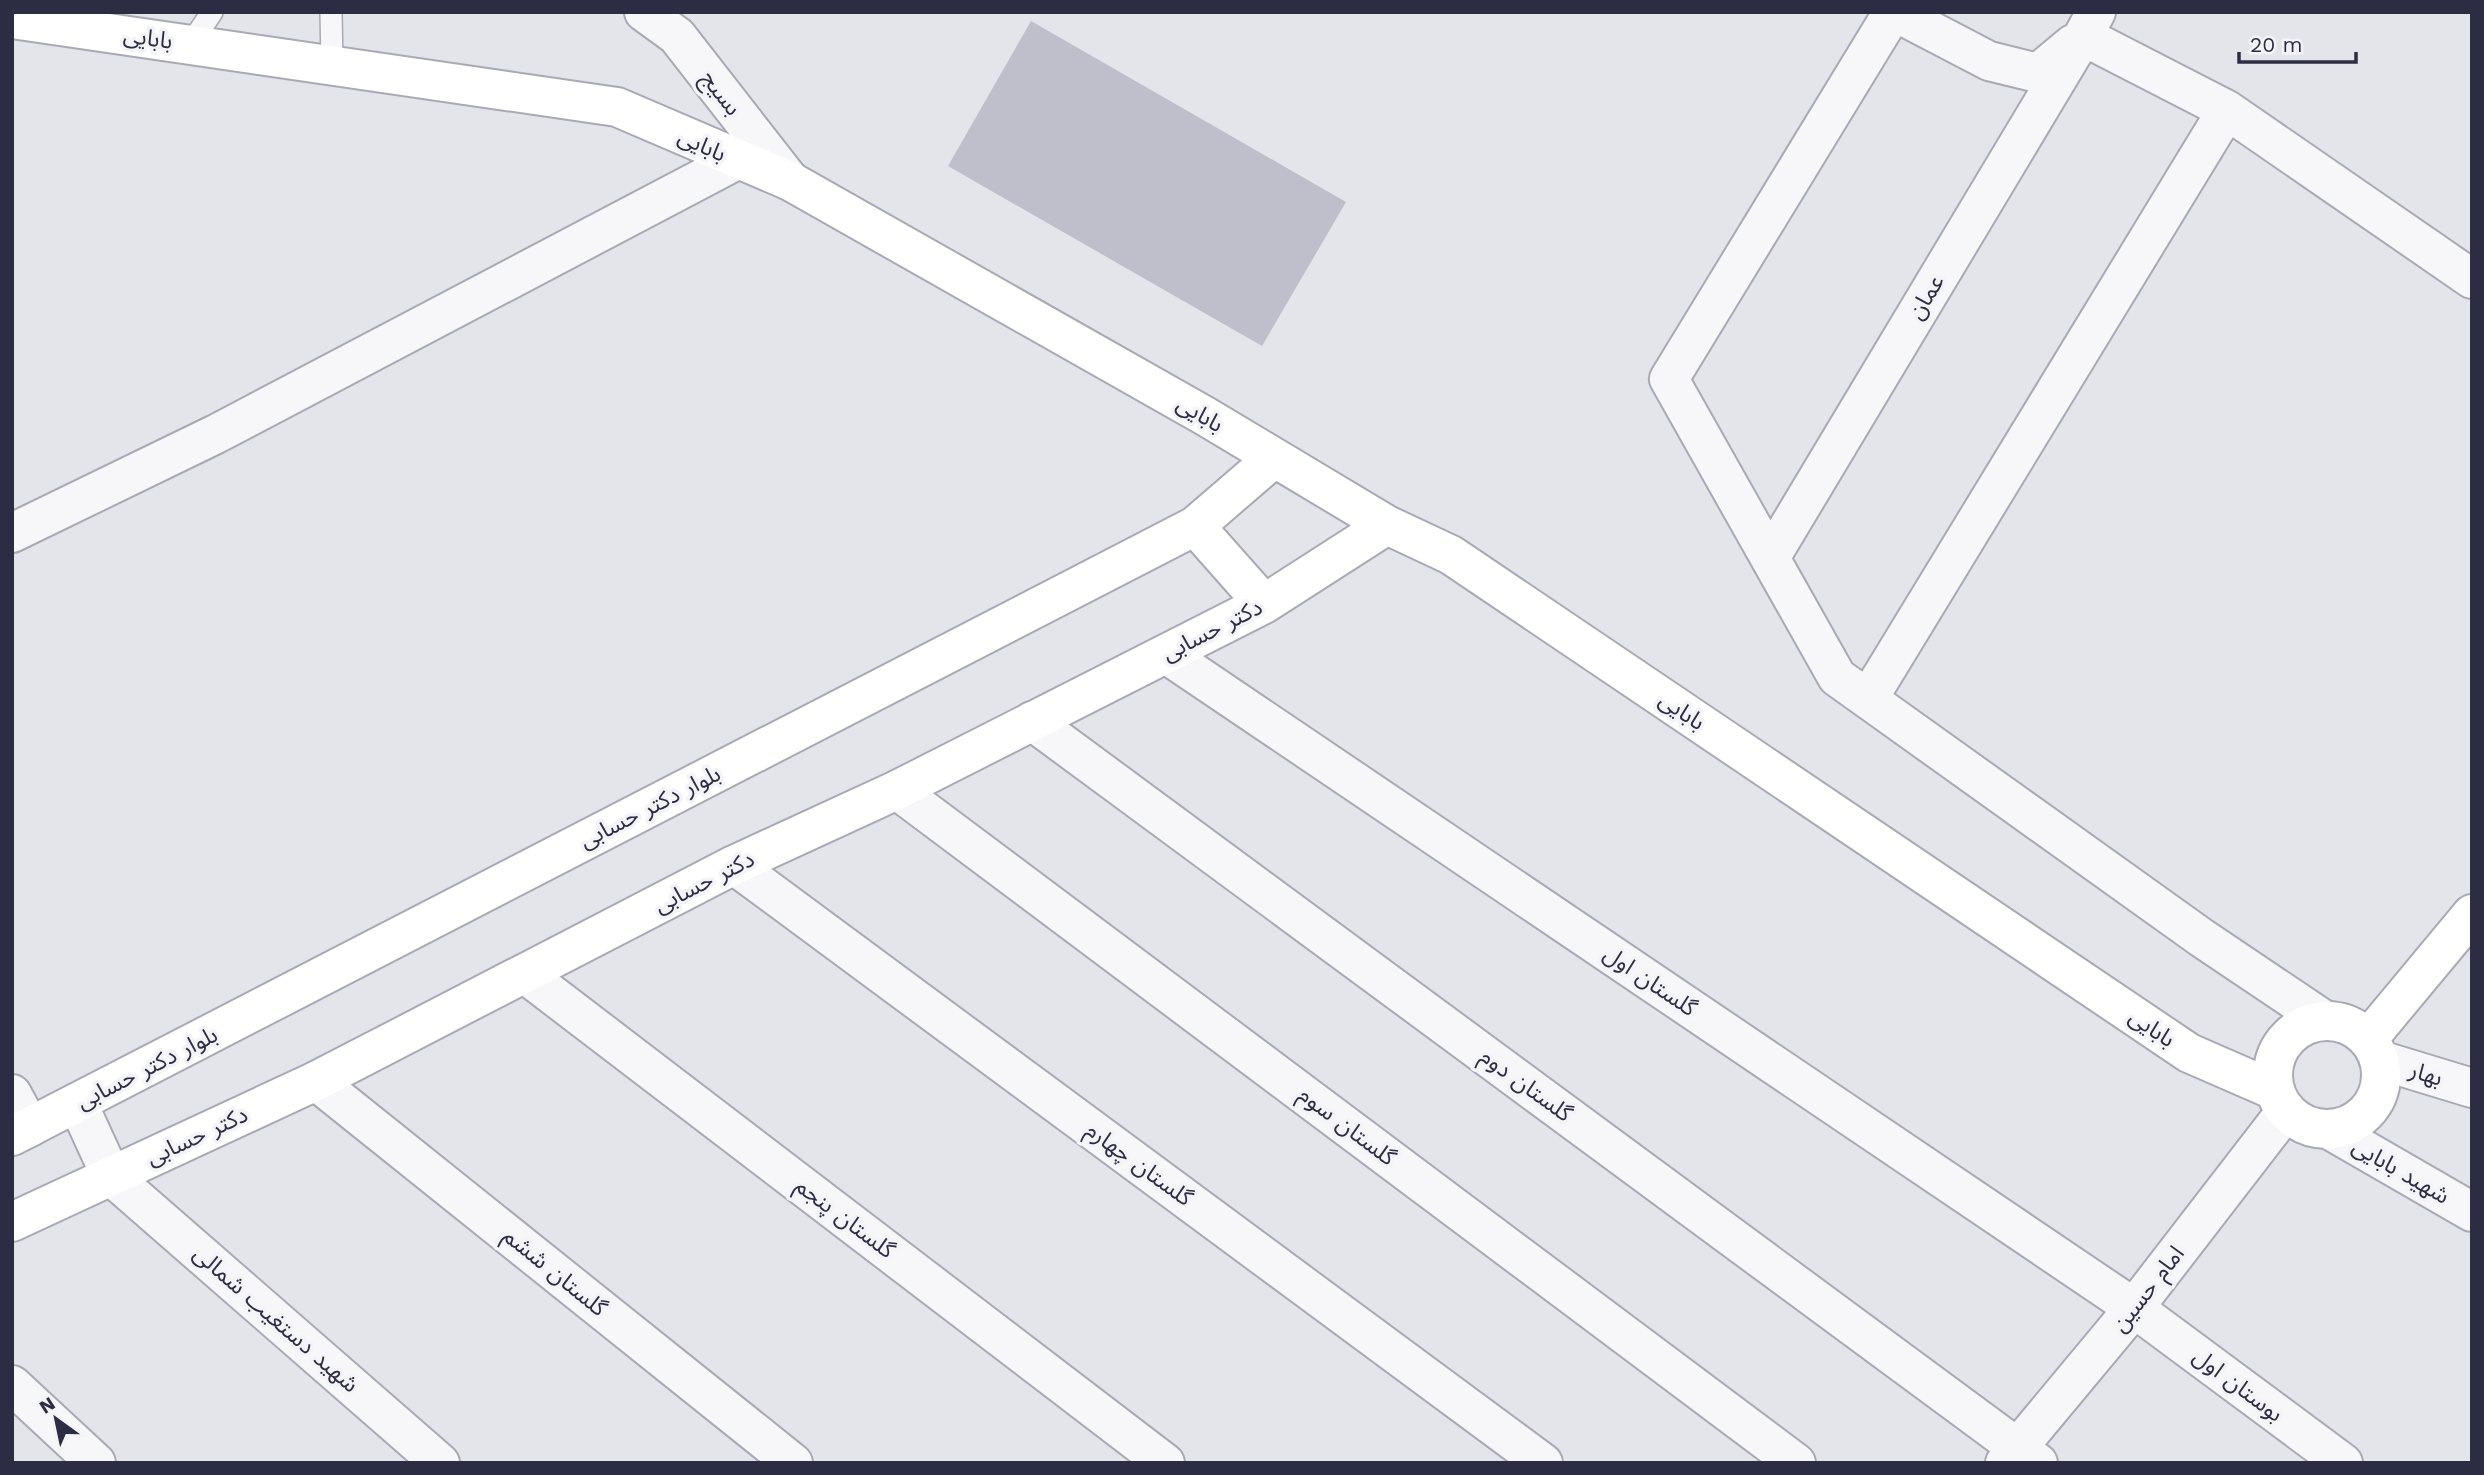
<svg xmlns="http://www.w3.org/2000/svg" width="2484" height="1475" font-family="'Work Sans','Noto Sans Arabic',sans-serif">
  <rect width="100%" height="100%" fill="#e4e4eb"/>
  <path fill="#bebfcb" d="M 1031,21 L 1346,202 L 1262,346 L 948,166 Z"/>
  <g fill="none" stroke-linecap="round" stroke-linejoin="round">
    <g stroke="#a9a9b5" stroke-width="24">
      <path id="lane" d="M 331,12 L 332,65
        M 190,45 L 212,12"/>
    </g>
    <g stroke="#a9a9b5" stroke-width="42">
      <path id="street" d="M 644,12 L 677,36 L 790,181
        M 1893,12 L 1669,379 L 1837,677 L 2202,938 L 2324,1020
        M 1895,12 L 1989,61 L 2038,73 L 2073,44
        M 2096,12 L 2083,36 L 2227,110 L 2472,279
        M 12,533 L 216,434 L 737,160
        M 1770,558 L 2083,36
        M 1166,654 L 2134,1308 L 2343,1463
        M 1868,699 L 2227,110
        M 1032,721 L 2038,1463
        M 897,790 L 1796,1463
        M 734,865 L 1543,1463
        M 525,974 L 1165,1463
        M 2380,1060 L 2472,1088
        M 316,1081 L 793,1463
        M 12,1094 L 30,1127
        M 78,1104 L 111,1176 L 440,1463
        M 2330,1130 L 2472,1212
        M 12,1385 L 96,1463
        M 2005,1463 L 2134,1308 L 2286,1111"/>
    </g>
    <g stroke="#a9a9b5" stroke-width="42">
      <path id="secondary" d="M 12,19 L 617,107 L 790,181 L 1205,416 L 1387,525 L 1451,555 L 2189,1053 L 2274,1090
        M 1195,526 L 1264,604
        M2273 1075a54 54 0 1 1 108 0a54 54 0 1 1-108 0Z
        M 2368,1039 L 2472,914
        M 12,1136 L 1195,526 L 1274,458
        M 12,1222 L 316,1081 L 734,865 L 897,790 L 1264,604 L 1387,525"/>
    </g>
    <use href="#lane" stroke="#f7f7fa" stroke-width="21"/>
    <use href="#street" stroke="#f7f7fa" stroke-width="38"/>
    <use href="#secondary" stroke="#fff" stroke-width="38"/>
  </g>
  <g text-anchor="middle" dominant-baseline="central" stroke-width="7" stroke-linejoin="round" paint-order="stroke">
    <g font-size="23" fill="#2c2d43" stroke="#f4f4f8">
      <text transform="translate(148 38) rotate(8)">بابایی</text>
      <text transform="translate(721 93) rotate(52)">بسیج</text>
      <text transform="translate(702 145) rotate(24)">بابایی</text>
      <text transform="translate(1926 297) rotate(-59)">عمان</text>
      <text transform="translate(1200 414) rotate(30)">بابایی</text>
      <text transform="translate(1212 630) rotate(-27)">دکتر حسابی</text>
      <text transform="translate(1682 711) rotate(34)">بابایی</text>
      <text transform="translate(650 807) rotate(-27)">بلوار دکتر حسابی</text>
      <text transform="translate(704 882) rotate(-27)">دکتر حسابی</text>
      <text transform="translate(1650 981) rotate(34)">گلستان اول</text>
      <text transform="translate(2152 1028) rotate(34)">بابایی</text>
      <text transform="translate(147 1068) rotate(-27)">بلوار دکتر حسابی</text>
      <text transform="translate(2426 1074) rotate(17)">بهار</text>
      <text transform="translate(1526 1085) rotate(36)">گلستان دوم</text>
      <text transform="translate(1347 1126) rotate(37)">گلستان سوم</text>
      <text transform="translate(197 1136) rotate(-25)">دکتر حسابی</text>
      <text transform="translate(1139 1164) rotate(36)">گلستان چهارم</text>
      <text transform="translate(2401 1171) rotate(30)">شهید بابایی</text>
      <text transform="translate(845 1218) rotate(37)">گلستان پنجم</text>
      <text transform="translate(555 1272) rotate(39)">گلستان ششم</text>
      <text transform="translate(2148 1289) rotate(-52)">امام حسین</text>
      <text transform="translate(276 1319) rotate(41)">شهید دستغیب شمالی</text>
      <text transform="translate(2238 1385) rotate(37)">بوستان اول</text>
    </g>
  </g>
  <rect width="2484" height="1475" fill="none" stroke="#2c2d43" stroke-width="28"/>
  <g transform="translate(56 1419) rotate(327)" stroke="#f4f4f8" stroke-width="5" paint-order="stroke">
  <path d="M0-5L12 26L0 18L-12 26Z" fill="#2c2d43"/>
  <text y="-10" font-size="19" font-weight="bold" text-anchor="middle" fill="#2c2d43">N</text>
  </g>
  <path d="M2239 52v10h117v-10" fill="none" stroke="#2c2d43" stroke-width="3.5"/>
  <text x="2250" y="52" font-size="21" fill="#2c2d43" stroke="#f4f4f8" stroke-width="5" paint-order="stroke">20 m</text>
</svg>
